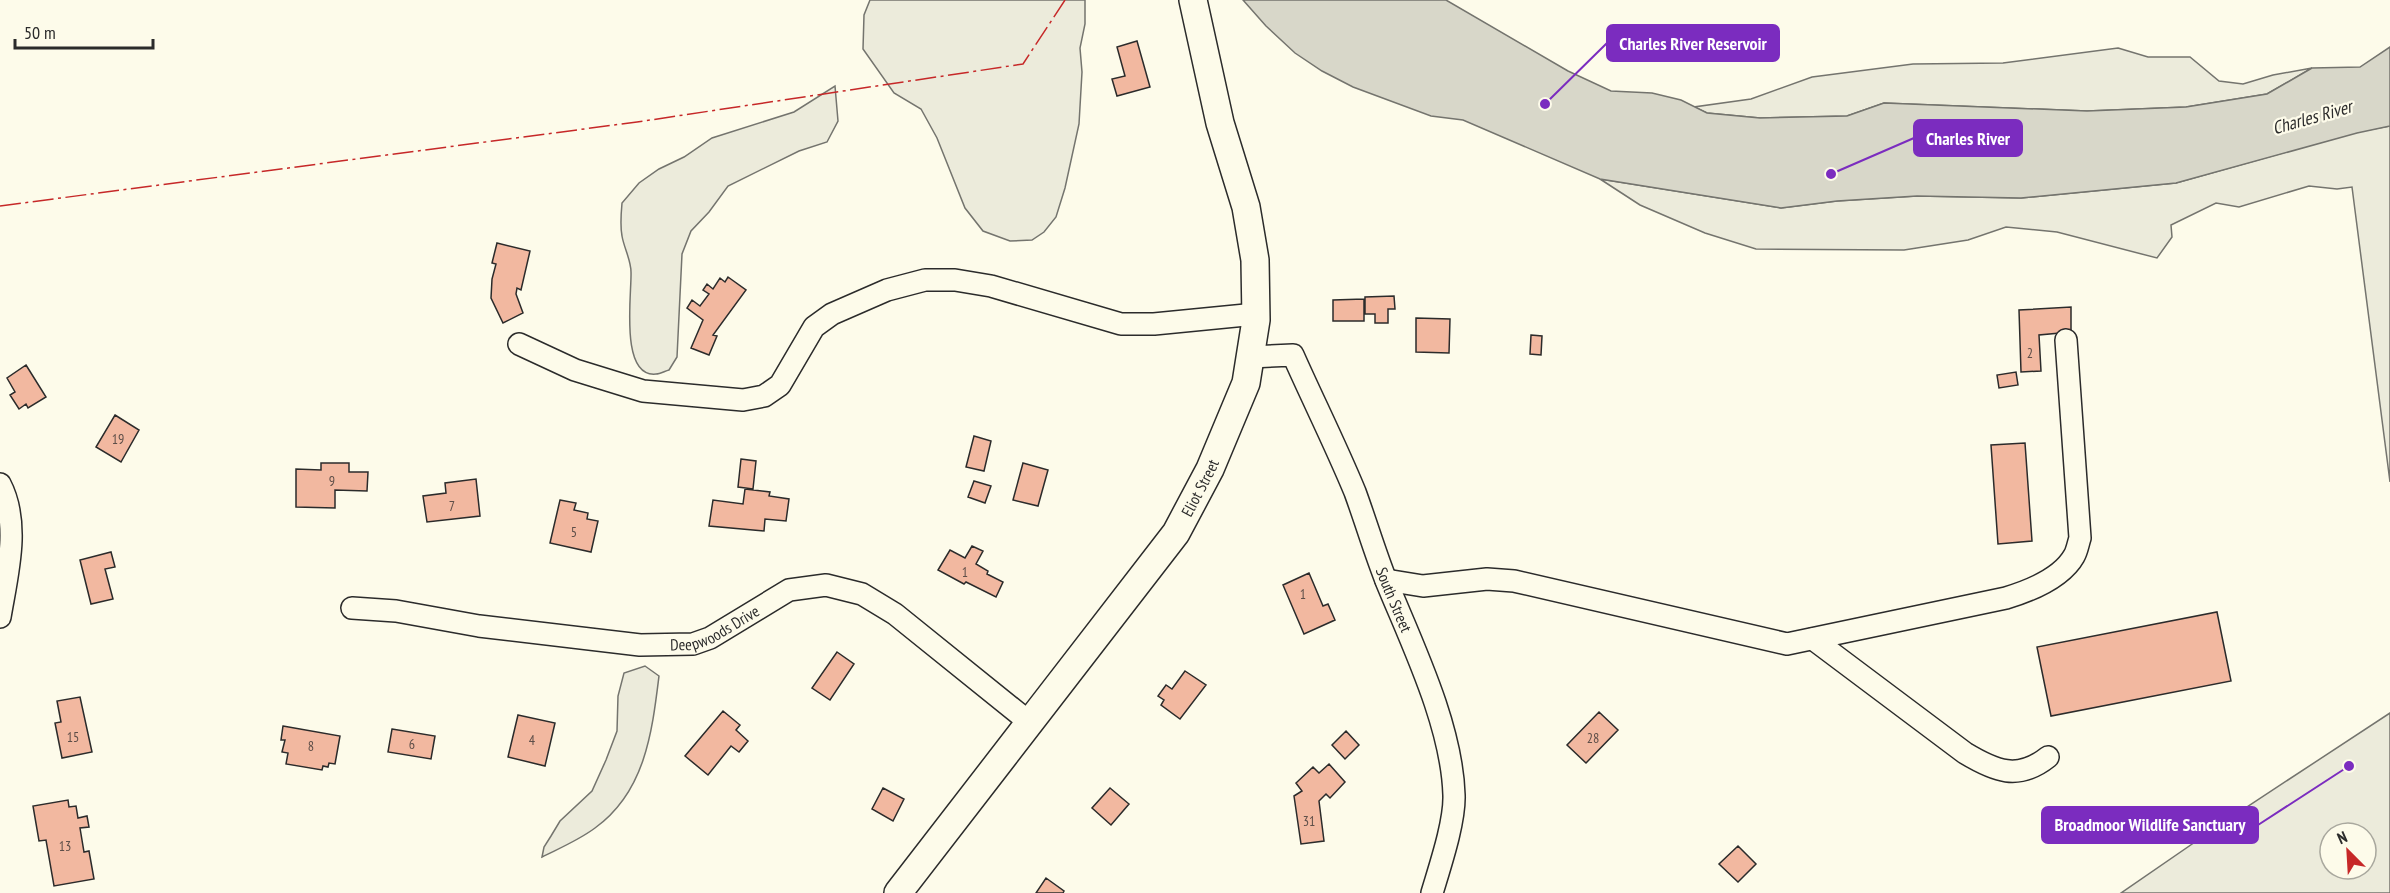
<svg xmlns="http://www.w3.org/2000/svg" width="2390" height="893" font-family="'PT Sans Narrow',sans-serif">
  <rect width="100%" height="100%" fill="#fdfbea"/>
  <path fill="#ecebdb" stroke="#74746e" stroke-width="1.5" fill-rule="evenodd" d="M 870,0 L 1085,0 L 1085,24 L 1080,48 L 1082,72 L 1079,124 L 1065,188 L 1056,217 L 1044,232 L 1032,240 L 1010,241 L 983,231 L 965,208 L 937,138 L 921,109 L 894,93 L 863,49 L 864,15 Z
    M 2118,48 L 2148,57 L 2190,57 L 2219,81 L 2243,84 L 2273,75 L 2312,68 L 2267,94 L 2186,107 L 2087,111 L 1884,103 L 1847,116 L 1760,118 L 1707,113 L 1694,107 L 1751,99 L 1812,77 L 1913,64 L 2003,63 Z
    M 835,86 L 838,121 L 827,142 L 799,151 L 728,186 L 709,212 L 691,231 L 682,254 L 677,357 L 669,370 C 665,371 660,374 656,374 C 619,378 632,292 631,272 C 631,260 624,248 622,236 C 620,226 621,214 622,203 L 639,183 L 659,169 L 684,157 L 712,138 L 794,112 Z
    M 2390,126 L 2390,482 L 2352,187 L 2337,189 L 2309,186 L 2239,207 L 2216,203 L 2171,225 L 2172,237 L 2157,258 L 2057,232 L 2006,227 L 1968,240 L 1904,250 L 1756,249 L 1705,233 L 1640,205 L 1600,179 L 1781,208 L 1837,201 L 1917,196 L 2021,198 L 2176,183 L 2357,132 Z
    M 645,666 L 659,676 C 652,733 645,792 595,828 C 579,840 560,848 542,857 L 544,847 L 551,836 L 560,821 L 592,791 L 606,760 L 617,731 L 618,696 L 624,673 Z
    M 2390,713 L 2390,893 L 2121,893 L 2227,820 ZM 2330,833 L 2366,833 L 2366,869 L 2330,869 Z"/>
  <path fill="#d8d7c9" stroke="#74746e" stroke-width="1.5" d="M 1243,0 L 1446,0 L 1568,71 L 1611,91 L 1652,93 L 1681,100 L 1707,113 L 1760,118 L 1847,116 L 1884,103 L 2087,111 L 2186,107 L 2267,94 L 2312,68 L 2360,67 L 2390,47 L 2390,126 L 2357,133 L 2176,183 L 2021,198 L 1917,196 L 1837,201 L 1781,208 L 1600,179 L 1463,120 L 1431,116 L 1353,87 L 1322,71 L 1295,53 L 1266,26 Z"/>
  <path fill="#f2b8a0" stroke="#2b2b2b" stroke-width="1.5" d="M 1137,41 L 1150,87 L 1117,96 L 1112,79 L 1125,76 L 1117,47 Z
    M 497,243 L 530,251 L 521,290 L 517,288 L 516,294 L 523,313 L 503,323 L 491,298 L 492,279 L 496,264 L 492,263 Z
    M 728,277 L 746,290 L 713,335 L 717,336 L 709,355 L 691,348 L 703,320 L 687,308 L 692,300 L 700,306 L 709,294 L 703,290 L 707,284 L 713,289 L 720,278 L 725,282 Z
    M 1394,296 L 1395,309 L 1388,309 L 1388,323 L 1375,323 L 1375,314 L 1365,314 L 1365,297 Z
    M 1364,299 L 1364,321 L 1333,321 L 1333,300 Z
    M 2071,307 L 2071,332 L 2039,335 L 2041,371 L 2021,372 L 2019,310 Z
    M 1416,318 L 1450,319 L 1449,353 L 1416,352 Z
    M 1531,335 L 1542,336 L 1541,355 L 1530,354 Z
    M 26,365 L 46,397 L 28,408 L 26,404 L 19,409 L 10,395 L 15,392 L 7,378 Z
    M 2016,372 L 2018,385 L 1999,388 L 1997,375 Z
    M 115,415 L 139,430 L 121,462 L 96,447 Z
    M 974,436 L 991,441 L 984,471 L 966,467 Z
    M 2025,443 L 2032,541 L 1998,544 L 1991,445 Z
    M 741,459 L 756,461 L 753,489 L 738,487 Z
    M 321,463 L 349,463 L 349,472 L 368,472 L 367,491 L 335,490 L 335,508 L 296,507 L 296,469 L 321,470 Z
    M 1023,463 L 1048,470 L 1038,506 L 1013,500 Z
    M 476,479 L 480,516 L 427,522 L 423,496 L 446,493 L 445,483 Z
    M 974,481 L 991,486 L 985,503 L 968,497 Z
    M 745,489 L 770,492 L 769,496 L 789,499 L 786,521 L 765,519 L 764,531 L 709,526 L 713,500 L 743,504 Z
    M 560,500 L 576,503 L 574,510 L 588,513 L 587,519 L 598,521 L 591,552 L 550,543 Z
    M 972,546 L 983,551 L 976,564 L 988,571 L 987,574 L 1003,582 L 996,597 L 966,582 L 964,584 L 938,570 L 950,550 L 965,558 Z
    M 111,552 L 115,567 L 105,569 L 113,599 L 91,604 L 80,560 Z
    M 1309,573 L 1323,606 L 1328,604 L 1335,620 L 1304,634 L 1283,585 Z
    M 2217,612 L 2231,681 L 2051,716 L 2037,647 Z
    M 837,652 L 854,664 L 830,700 L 812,688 Z
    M 1185,671 L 1206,685 L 1180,719 L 1161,705 L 1164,700 L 1158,696 L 1166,685 L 1172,689 Z
    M 80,697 L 92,752 L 62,758 L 55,723 L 61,722 L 57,701 Z
    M 723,711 L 740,725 L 736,730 L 748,741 L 739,752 L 731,746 L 708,775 L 685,756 Z
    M 1599,712 L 1618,730 L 1586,763 L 1567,745 Z
    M 518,715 L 555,723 L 545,766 L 508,757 Z
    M 283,726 L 340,736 L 335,764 L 329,763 L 328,767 L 323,766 L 322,770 L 286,764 L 288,753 L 282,752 L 285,740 L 281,740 Z
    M 392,729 L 435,736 L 431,759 L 388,752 Z
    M 1346,731 L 1359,745 L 1345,759 L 1332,745 Z
    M 1329,764 L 1345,782 L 1330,798 L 1326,794 L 1319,801 L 1324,841 L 1301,844 L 1294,796 L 1302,791 L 1296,783 L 1313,767 L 1319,773 Z
    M 883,788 L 904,799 L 893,821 L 872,809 Z
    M 1110,788 L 1129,804 L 1111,825 L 1092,808 Z
    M 68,800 L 69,807 L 76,806 L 78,818 L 87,816 L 89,827 L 80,828 L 84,852 L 89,851 L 94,879 L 54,886 L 46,840 L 39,841 L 33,806 Z
    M 1738,846 L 1756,864 L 1738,882 L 1719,864 Z
    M 1046,878 L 1064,891 L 1063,893 L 1036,893 Z"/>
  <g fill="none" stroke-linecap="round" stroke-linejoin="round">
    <g stroke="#2b2b2b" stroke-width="24">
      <g id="minor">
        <path d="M 519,344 L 575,370 L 643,391 L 743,400 L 764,396 L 780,385 L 814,327 L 832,314 L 887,290 L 925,280 L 955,280 L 991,286 L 1121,324 L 1154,324 L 1256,314"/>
        <path id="s1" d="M 1250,357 L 1293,355 C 1313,400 1336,446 1355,492 C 1366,522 1375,553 1387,583 C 1413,646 1452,726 1454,795 C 1455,822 1440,866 1432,893"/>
        <path d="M 0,484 C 21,524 7,575 0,617"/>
        <path d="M 1386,580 L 1423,586 L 1487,579 L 1514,581 L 1787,644 L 2006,598 C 2029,591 2061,579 2074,556 C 2077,551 2078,544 2080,538 L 2066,340"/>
        <path id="s2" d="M 352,608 L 396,611 L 479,626 L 640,645 L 693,644 L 710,638 L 789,590 L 826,585 L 862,594 L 895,614 L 1029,722"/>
        <path d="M 1813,639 L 1965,753 C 1995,771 2018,781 2048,757"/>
      </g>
    </g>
    <g stroke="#2b2b2b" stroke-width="30">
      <g id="major">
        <path id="s3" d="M 898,893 L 1176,533 L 1210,469 L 1246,383 L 1256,320 L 1255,260 L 1246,207 L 1220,123 L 1193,0"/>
      </g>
    </g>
    <use href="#minor" stroke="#fdfbea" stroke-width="21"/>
    <use href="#major" stroke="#fdfbea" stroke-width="27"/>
    <path stroke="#c62828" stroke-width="1.5" stroke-dasharray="21 4.5 3 4.5" stroke-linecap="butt" d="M 0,206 L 637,122 L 1023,64 L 1065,0"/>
  </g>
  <g text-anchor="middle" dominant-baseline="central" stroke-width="4.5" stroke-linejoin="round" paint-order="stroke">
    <g font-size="14" fill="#5d4e48">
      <text x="2030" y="353">2</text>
      <text x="118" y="439">19</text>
      <text x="332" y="481">9</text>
      <text x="452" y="506">7</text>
      <text x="574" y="532">5</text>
      <text x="965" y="572">1</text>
      <text x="1303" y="594">1</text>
      <text x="73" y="737">15</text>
      <text x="1593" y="738">28</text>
      <text x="532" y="740">4</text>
      <text x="412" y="744">6</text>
      <text x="311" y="746">8</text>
      <text x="1309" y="821">31</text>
      <text x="65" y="846">13</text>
    </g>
    <g font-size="16" fill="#2b2b2b" stroke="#fdfbea">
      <text stroke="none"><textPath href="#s3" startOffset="506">Eliot Street</textPath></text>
      <text stroke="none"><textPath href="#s1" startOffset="308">South Street</textPath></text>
      <text stroke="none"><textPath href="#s2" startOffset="369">Deepwoods Drive</textPath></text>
    </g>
    <g font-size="18" font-style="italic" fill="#2b2b2b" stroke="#fdfbea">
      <text transform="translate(2312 117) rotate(-16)">Charles River</text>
    </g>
  </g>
  <path fill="none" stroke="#7b2cbf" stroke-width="2" d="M1545 104L1607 43M1831 174L1914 138M2349 766L2258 825"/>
  <g fill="#7b2cbf" stroke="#fdfbea" stroke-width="2">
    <circle cx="1545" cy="104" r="6"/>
    <circle cx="1831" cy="174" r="6"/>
    <circle cx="2349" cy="766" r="6"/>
  </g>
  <g fill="#7b2cbf" stroke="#7b2cbf" stroke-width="2">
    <rect x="1607" y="25" width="172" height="36" rx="6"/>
    <rect x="1914" y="120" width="108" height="36" rx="6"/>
    <rect x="2042" y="807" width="216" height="36" rx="6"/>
  </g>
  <g font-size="18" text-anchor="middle" font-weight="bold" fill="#fff">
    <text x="1693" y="50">Charles River Reservoir</text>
    <text x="1968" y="145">Charles River</text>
    <text x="2150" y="831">Broadmoor Wildlife Sanctuary</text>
  </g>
  <g transform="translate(2348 851) rotate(336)"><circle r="28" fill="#fdfbea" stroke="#a9a89e" stroke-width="1.5"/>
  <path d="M0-4.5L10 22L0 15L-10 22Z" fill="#c62828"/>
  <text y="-9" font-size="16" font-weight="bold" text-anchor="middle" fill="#2b2b2b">N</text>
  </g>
  <path d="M15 39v9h138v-9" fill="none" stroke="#2b2b2b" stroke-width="3"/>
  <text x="24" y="39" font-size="18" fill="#2b2b2b" stroke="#fdfbea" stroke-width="4.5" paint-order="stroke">50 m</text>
</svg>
